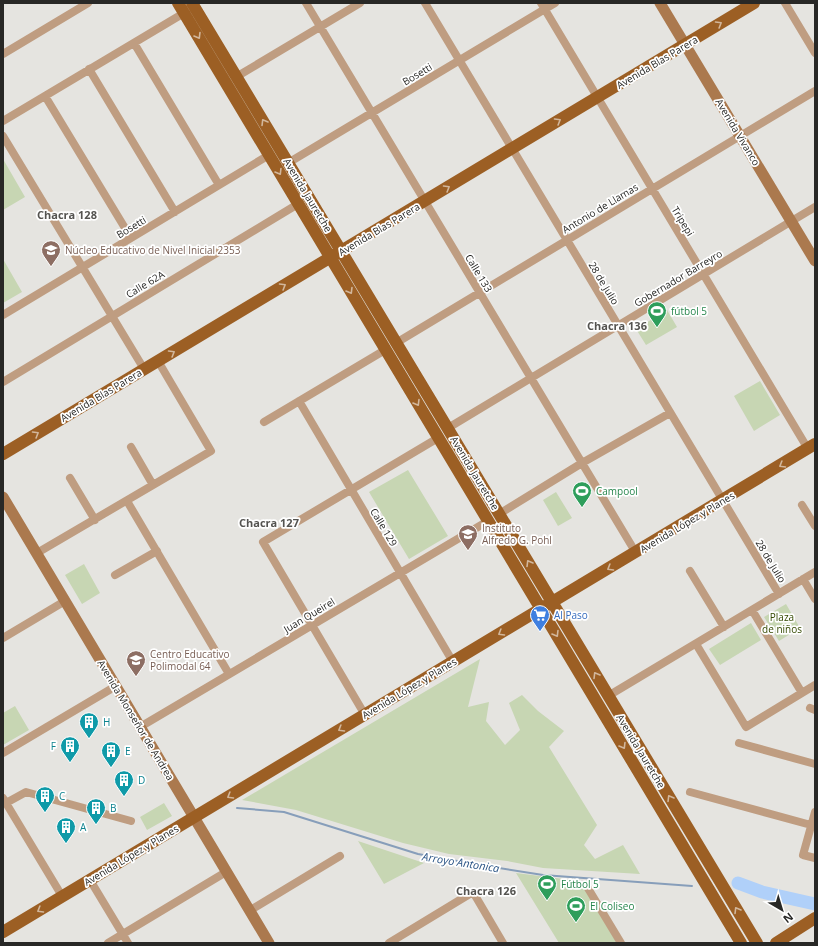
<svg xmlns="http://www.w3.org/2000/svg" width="818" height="946" font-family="'Open Sans',sans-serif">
  <rect width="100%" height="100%" fill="#e5e4e0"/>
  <path fill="#c7d6b3" d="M 3,159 L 25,197 L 3,210 Z
    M 3,259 L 22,292 L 3,303 Z
    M 667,310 L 677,327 L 646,345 L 636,329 Z
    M 760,381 L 780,415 L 754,431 L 734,396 Z
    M 408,470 L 448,536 L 409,559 L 369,492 Z
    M 556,492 L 572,518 L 558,526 L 543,500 Z
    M 84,564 L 100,593 L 82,604 L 65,575 Z
    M 786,604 L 800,628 L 779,641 L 764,617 Z
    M 751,623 L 761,640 L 720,665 L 709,649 Z
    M 480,659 L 468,707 L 489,702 L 486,721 L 505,745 L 520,730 L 509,703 L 522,695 L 538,711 L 564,731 L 549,747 L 597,825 L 584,845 L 595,859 L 623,845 L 640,874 L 543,868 L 507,861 L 449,854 L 403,843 L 296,810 L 242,800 Z
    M 15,706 L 29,730 L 3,745 L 3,713 Z
    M 164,803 L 172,816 L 147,830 L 140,817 Z
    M 358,841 L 424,863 L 384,884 Z
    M 516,873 L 580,881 L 617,943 L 559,943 Z"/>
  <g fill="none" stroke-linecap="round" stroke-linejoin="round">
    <path stroke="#879eba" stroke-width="2" d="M 237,808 L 284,812 L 418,854 L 474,864 L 543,875 L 692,886"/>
    <path stroke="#b0d0f9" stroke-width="13" d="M 738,883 L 762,892 L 815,904"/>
    <path stroke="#bf9d81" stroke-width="8" d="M 306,3 L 636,553
      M 425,3 L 779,594
      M 541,3 L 808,449
      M 785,3 L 815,53
      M 134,43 L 219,185
      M 3,54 L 88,3
      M 89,69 L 175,212
      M 236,77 L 360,3
      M 45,96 L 131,238
      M 3,121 L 184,13
      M 3,136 L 144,369
      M 288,163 L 555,3
      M 3,315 L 269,155
      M 396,343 L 815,91
      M 3,382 L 298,204
      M 299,401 L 453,662
      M 264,422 L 385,350
      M 448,428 L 815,207
      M 131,447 L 153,485
      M 70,478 L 95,520
      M 127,501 L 229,674
      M 802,505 L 815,526
      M 499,514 L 582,463 L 670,413
      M 37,553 L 211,451 L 158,361
      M 690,571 L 724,627
      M 115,575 L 157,551
      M 803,579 L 815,599
      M 752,610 L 802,693
      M 3,638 L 65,601
      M 696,644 L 746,727 L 815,685
      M 608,696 L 815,572
      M 810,708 L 815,710
      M 365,715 L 263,542 L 438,438
      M 140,727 L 488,521
      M 739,743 L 815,764
      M 3,753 L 116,686
      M 690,792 L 811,825
      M 3,798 L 62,896
      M 6,803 L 26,792 L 131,821
      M 815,812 L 803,855 L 815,858
      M 90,880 L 128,943
      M 586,885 L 621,943
      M 249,911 L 340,856
      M 108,943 L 226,872
      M 389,943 L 473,892 L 503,943"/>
    <path stroke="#ab794e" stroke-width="11" d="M 660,3 L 815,261
      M 3,497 L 269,943"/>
    <path stroke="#9c5f24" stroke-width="12" d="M 178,3 L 741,943
      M 192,3 L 757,943
      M 3,454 L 754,3
      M 3,932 L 815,444
      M 776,943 L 815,918"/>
  </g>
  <defs><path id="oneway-chevron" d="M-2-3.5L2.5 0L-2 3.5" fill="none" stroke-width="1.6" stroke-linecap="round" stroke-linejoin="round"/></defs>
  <g stroke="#d2b79c">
    <use href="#oneway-chevron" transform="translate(719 24) rotate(-31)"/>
    <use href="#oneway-chevron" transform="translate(198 36) rotate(59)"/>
    <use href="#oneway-chevron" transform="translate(558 121) rotate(-31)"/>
    <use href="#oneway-chevron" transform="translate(264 122) rotate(-121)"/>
    <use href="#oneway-chevron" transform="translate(279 172) rotate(59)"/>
    <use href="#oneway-chevron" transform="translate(447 188) rotate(-31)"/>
    <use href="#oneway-chevron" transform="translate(283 286) rotate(-31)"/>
    <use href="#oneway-chevron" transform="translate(350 291) rotate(59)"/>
    <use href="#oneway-chevron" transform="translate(172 353) rotate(-31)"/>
    <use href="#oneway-chevron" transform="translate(417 403) rotate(59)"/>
    <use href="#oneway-chevron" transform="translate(36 434) rotate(-31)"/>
    <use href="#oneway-chevron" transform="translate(782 465) rotate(149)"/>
    <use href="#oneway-chevron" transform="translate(529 563) rotate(-121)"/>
    <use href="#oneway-chevron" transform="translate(610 568) rotate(149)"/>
    <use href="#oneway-chevron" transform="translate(501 633) rotate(149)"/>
    <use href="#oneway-chevron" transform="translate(556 634) rotate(59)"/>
    <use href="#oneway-chevron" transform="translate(596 675) rotate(-121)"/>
    <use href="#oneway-chevron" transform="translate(341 729) rotate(149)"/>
    <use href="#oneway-chevron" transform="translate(623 746) rotate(59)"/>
    <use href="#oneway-chevron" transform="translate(230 796) rotate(149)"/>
    <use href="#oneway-chevron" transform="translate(670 798) rotate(-121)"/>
    <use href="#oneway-chevron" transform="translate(40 910) rotate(149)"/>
    <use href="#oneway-chevron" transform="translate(737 910) rotate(-121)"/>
  </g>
  <defs>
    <g id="school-pin" transform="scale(1)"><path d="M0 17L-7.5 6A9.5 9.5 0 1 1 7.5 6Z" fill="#8d6e63" stroke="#fff"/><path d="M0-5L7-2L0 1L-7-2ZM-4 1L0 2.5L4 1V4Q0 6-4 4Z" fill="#fff"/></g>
    <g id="stadium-pin" transform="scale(1)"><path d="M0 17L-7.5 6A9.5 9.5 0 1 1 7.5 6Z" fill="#2e9e5b" stroke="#fff"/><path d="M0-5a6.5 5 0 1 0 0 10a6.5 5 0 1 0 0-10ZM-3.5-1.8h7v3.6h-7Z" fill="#fff"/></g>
    <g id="supermarket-pin" transform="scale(1)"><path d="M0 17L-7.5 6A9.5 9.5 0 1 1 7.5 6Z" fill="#3f7fe0" stroke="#fff"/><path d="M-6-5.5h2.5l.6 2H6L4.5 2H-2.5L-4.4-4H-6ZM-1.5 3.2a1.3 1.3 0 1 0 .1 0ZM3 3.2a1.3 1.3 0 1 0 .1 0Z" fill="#fff"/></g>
    <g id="building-pin" transform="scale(1)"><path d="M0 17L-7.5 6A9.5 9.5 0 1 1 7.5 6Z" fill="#0f9aa8" stroke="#fff"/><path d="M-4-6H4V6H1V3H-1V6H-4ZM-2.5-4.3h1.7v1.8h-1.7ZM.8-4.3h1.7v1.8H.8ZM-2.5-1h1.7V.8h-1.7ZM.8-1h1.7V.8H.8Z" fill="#fff"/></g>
  </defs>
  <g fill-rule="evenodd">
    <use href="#school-pin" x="51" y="250"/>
    <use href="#stadium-pin" x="657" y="311"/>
    <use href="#stadium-pin" x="582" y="491"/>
    <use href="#school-pin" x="468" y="534"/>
    <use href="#supermarket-pin" x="540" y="615"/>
    <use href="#school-pin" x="136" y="660"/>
    <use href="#building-pin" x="89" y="722"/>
    <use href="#building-pin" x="70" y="746"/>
    <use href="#building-pin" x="111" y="751"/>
    <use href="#building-pin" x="124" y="780"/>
    <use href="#building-pin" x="45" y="796"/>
    <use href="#building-pin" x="96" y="808"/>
    <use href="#building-pin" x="66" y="827"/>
    <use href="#stadium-pin" x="547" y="884"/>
    <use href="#stadium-pin" x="576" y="906"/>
  </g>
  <g text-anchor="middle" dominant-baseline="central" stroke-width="3.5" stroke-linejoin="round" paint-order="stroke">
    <g font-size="10" fill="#282826" stroke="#fff">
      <text transform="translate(657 62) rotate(-31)">Avenida Blas Parera</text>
      <text transform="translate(417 74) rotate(-31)">Bosetti</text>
      <text transform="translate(738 132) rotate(59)">Avenida Vivanco</text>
      <text transform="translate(308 195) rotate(59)">Avenida Jauretche</text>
      <text transform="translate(600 208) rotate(-31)">Antonio de Llamas</text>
      <text transform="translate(683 221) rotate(59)">Tripepi</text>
      <text transform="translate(131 227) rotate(-31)">Bosetti</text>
      <text transform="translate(379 229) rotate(-31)">Avenida Blas Parera</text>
      <text transform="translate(479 273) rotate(59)">Calle 133</text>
      <text transform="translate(678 278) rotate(-31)">Gobernador Barreyro</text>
      <text transform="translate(604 283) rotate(59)">28 de Julio</text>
      <text transform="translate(145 284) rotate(-31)">Calle 62A</text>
      <text transform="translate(101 395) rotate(-31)">Avenida Blas Parera</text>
      <text transform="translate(475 473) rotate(59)">Avenida Jauretche</text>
      <text transform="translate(687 522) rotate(-31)">Avenida López y Planes</text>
      <text transform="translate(384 527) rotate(59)">Calle 129</text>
      <text transform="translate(771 561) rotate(59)">28 de Julio</text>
      <text transform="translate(309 615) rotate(-31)">Juan Queirel</text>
      <text transform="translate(409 688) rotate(-31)">Avenida López y Planes</text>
      <text transform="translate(136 720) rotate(59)">Avenida Monseñor de Andrea</text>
      <text transform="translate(641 751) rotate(59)">Avenida Jauretche</text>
      <text transform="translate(131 855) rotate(-31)">Avenida López y Planes</text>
    </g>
    <g font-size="10" fill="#785e54" stroke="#fff" text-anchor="start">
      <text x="65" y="250">Núcleo Educativo de Nivel Inicial 2353</text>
      <text x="482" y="528">Instituto<tspan x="482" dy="12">Alfredo G. Pohl</tspan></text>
      <text x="150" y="654">Centro Educativo<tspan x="150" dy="12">Polimodal 64</tspan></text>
    </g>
    <g font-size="10" fill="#27864d" stroke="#fff" text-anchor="start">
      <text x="671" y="311">fútbol 5</text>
      <text x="596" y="491">Campool</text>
      <text x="561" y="884">Fútbol 5</text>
      <text x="590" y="906">El Coliseo</text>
    </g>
    <g font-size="10" fill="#366cbe" stroke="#fff" text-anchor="start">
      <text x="554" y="615">Al Paso</text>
    </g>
    <g font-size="10" fill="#344900" stroke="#fff">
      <text x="782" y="617">Plaza<tspan x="782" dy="12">de niños</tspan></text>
    </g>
    <g font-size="10" fill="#0d838f" stroke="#fff" text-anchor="start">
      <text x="103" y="722">H</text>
      <text x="56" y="746" text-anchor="end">F</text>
      <text x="125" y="751">E</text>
      <text x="138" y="780">D</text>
      <text x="59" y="796">C</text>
      <text x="110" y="808">B</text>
      <text x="80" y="827">A</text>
    </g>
    <g font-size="11" font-weight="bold" fill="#545350" stroke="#fff">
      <text x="67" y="214">Chacra 128</text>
      <text x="617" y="325">Chacra 136</text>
      <text x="269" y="522">Chacra 127</text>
      <text x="486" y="890">Chacra 126</text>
    </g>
    <g font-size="11" font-style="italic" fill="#295385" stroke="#fff">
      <text transform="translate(461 862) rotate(9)">Arroyo Antonica</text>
    </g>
  </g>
  <rect width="818" height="946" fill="none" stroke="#282826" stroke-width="8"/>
  <g transform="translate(782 910) rotate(142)" stroke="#ffffff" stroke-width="3" paint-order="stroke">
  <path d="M0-3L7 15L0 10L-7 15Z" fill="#282826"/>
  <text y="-6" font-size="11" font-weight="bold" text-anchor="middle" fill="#282826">N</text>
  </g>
</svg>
